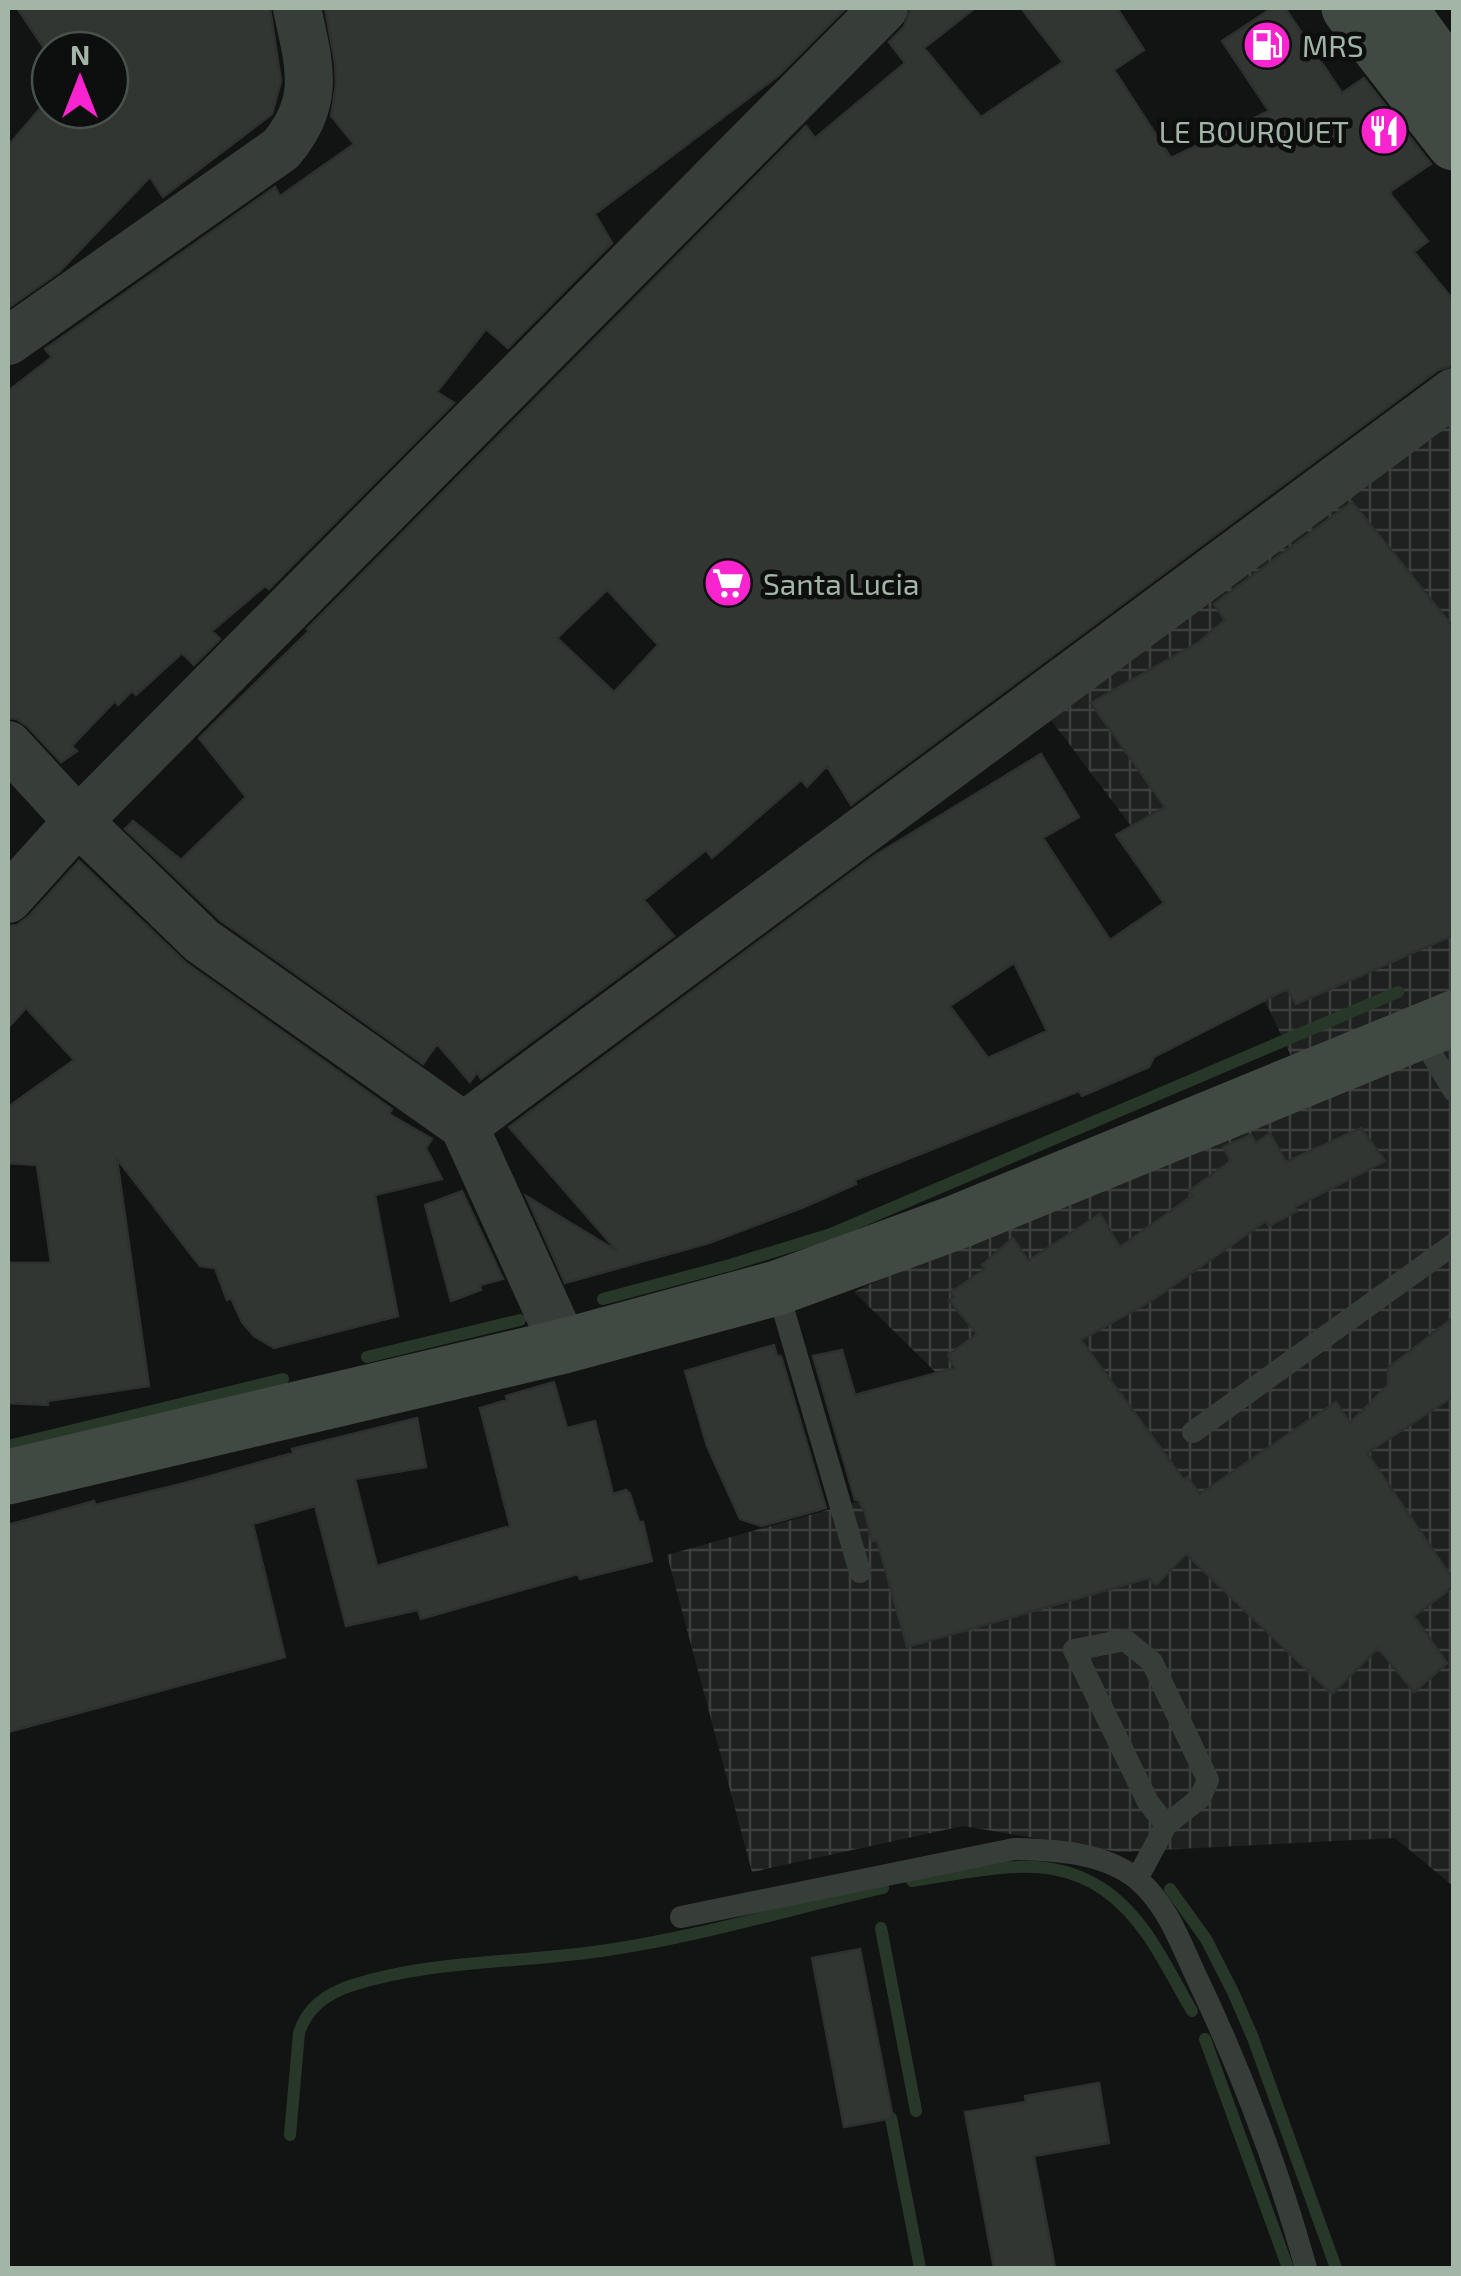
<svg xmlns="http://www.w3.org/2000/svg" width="1461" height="2276" font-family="'Exo 2',sans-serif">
  <defs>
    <pattern id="industrial-grid" width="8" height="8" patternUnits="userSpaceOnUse" patternTransform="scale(2.5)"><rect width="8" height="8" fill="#1e211f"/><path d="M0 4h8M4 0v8" fill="none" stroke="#3c3f3d"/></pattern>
  </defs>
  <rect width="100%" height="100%" fill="#121413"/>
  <path fill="url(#industrial-grid)" d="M 1453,418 L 1453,1886 L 1395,1838 L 1119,1852 L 963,1826 L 752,1872 L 667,1555 L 1021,1456 L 854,1292 L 1301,1077 L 1269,1009 L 1048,716 Z"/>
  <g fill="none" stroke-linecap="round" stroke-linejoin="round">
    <path stroke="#283828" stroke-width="12" d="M 603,1299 L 730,1265 L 831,1234 L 1398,992
      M 367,1357 L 520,1320
      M 8,1446 L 283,1379
      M 912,1881 C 1010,1866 1084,1842 1149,1937 C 1165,1961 1178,1987 1192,2011
      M 1170,1889 L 1206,1939 L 1233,1992 L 1253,2038 L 1336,2268
      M 881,1928 L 916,2111
      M 1205,2039 L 1288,2268
      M 891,2118 L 920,2268
      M 290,2135 L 299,2033 C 307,2007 327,1993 353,1985 C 431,1960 520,1963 601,1951 C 695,1938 790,1909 883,1888"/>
  </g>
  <path fill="#323633" stroke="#2c302e" stroke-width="2.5" fill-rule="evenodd" d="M 17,8 L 270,8 L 281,81 L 272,114 L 163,197 L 150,177 L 59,272 L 8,308 L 8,146 L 50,97 L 50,110 L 110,110 L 110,50 L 50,50 L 50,57 Z
    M 325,8 L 846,8 L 779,75 L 595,214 L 612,243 L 508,348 L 486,329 L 437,392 L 454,403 L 269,589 L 265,586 L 212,631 L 220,639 L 194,665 L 182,653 L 136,695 L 132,691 L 118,705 L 115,701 L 72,746 L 77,751 L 61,762 L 27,726 L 17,719 L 8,718 L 8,391 L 52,357 L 45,349 L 275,187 L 280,196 L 354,144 L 331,116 L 336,85 L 335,63 Z
    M 911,8 L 975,8 L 924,48 L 981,117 L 1063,62 L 1021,8 L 1117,8 L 1144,50 L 1114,70 L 1171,158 L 1269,111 L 1222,41 L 1272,8 L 1285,8 L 1342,93 L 1364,78 L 1431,164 L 1391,191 L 1391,195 L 1428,241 L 1414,252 L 1454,301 L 1454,365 L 1438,370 L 851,805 L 827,766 L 807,787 L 801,780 L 712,858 L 706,850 L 644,900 L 674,936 L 481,1079 L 477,1072 L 470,1082 L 437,1044 L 423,1064 L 220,920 L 125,829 L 133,821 L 181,860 L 246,797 L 199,738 L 309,631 L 307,629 L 806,126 L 815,138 L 905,63 L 889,42 L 904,27 ZM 607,590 L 658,645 L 614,692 L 557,638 Z
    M 1352,502 L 1454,628 L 1454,935 L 1296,1004 L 1287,989 L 1154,1057 L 1149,1067 L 1082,1096 L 1079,1091 L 855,1180 L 856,1184 L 804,1207 L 709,1243 L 565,1283 L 526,1196 L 617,1251 L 509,1127 L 874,856 L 1041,754 L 1079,817 L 1043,838 L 1110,940 L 1164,903 L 1116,835 L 1165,807 L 1091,703 L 1199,642 L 1225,620 L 1214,604 ZM 1014,963 L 1047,1031 L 988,1058 L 950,1006 Z
    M 79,861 L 186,963 L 392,1109 L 389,1114 L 432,1139 L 426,1148 L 442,1179 L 375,1195 L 398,1316 L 274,1348 L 254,1336 L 242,1322 L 231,1298 L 227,1300 L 215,1268 L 200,1266 L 117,1159 L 149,1386 L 48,1401 L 48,1405 L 8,1403 L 8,1263 L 51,1263 L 37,1165 L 8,1163 L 8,1107 L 74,1060 L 26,1008 L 8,1028 L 8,926 L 17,925 L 28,917 Z
    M 1361,1128 L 1385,1161 L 1295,1207 L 1297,1211 L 1269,1226 L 1266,1221 L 1151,1301 L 1081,1340 L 1184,1480 L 1187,1477 L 1200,1494 L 1336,1402 L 1350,1423 L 1388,1385 L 1388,1368 L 1454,1317 L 1454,1396 L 1367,1453 L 1454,1581 L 1454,1586 L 1414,1616 L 1447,1663 L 1414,1692 L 1378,1648 L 1332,1694 L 1186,1554 L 1156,1585 L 1149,1578 L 907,1647 L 877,1540 L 872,1541 L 865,1513 L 858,1499 L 855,1500 L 813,1356 L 842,1350 L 855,1395 L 955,1368 L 948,1355 L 977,1334 L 949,1300 L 954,1297 L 951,1292 L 985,1269 L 982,1265 L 1013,1238 L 1028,1261 L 1100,1214 L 1120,1247 L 1192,1196 L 1189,1191 L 1231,1161 L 1223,1147 L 1251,1135 L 1256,1143 L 1270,1133 L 1286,1162 Z
    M 462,1191 L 503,1279 L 480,1285 L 481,1290 L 451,1301 L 425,1205 Z
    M 774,1345 L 777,1356 L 781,1356 L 826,1508 L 762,1526 L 740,1519 L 707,1446 L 685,1371 Z
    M 554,1382 L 567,1428 L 595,1421 L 613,1494 L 626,1490 L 630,1494 L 639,1522 L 643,1522 L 652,1561 L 580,1579 L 578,1574 L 421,1619 L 418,1610 L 346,1626 L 315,1506 L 253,1524 L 285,1657 L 8,1732 L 8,1525 L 94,1501 L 95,1505 L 185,1483 L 293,1453 L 292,1449 L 417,1418 L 426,1467 L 355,1479 L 377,1566 L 510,1526 L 480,1408 L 507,1400 L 506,1396 Z
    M 860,1949 L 893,2118 L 844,2127 L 812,1958 Z
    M 1099,2083 L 1109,2143 L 1034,2156 L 1055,2268 L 994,2268 L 965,2112 L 1026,2102 L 1025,2096 Z"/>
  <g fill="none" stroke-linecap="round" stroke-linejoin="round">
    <path stroke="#373e3a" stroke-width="22" d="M 1419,1033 L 1454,1091
      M 777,1288 L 860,1572
      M 1193,1432 L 1454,1244
      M 1137,1879 L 1166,1825 L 1200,1798 L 1208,1780 L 1152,1662 L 1125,1640 L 1074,1650 L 1148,1802 L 1166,1825
      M 681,1917 L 1014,1849 C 1055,1850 1103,1852 1137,1879 C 1167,1904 1180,1942 1196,1976 C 1241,2070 1278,2168 1306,2268"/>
    <path stroke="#373e3a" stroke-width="48" d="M 8,341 L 281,149 C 322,101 309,65 297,8
      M 8,745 L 78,821 L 202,941 L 464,1126 L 564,1346
      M 8,899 L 78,821 L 884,8
      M 464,1126 L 1454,392"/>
    <path stroke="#414943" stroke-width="55" d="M 1349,8 L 1454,143
      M 1399,8 L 1449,77
      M 8,1477 L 564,1346 L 777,1288 L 957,1222 L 1454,1018"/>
  </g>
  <defs>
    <g id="fuel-disc" transform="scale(2.5)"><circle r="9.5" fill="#f924ce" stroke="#0d0e0e"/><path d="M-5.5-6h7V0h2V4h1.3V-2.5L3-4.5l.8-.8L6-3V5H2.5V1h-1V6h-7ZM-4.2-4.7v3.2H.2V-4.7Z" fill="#fff"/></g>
    <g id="restaurant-disc" transform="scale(2.5)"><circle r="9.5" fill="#f924ce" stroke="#0d0e0e"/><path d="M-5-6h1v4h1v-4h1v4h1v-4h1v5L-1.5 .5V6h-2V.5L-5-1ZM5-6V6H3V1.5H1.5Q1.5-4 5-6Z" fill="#fff"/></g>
    <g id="supermarket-disc" transform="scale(2.5)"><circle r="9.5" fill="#f924ce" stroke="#0d0e0e"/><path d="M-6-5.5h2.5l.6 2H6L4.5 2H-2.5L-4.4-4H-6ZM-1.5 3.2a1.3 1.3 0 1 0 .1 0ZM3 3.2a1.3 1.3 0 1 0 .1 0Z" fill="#fff"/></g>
  </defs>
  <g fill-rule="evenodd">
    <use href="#fuel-disc" x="1267" y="45"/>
    <use href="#restaurant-disc" x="1384" y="131"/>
    <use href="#supermarket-disc" x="728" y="583"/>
  </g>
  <g text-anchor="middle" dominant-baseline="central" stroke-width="9" stroke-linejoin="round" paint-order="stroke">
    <g font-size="30" fill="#a3b5a7" stroke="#0d0e0e" text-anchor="start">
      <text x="1302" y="45">MRS</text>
      <text x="1349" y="131" text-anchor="end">LE BOURQUET</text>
      <text x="763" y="583">Santa Lucia</text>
    </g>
  </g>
  <rect width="1461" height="2276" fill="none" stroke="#a3b5a7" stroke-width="20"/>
  <g transform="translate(80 80)"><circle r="48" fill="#0d0e0e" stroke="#49514b" stroke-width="2.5"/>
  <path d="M0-8L18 38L0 25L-18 38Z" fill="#f924ce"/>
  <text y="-15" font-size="28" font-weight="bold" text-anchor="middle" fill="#a3b5a7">N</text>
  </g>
</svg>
